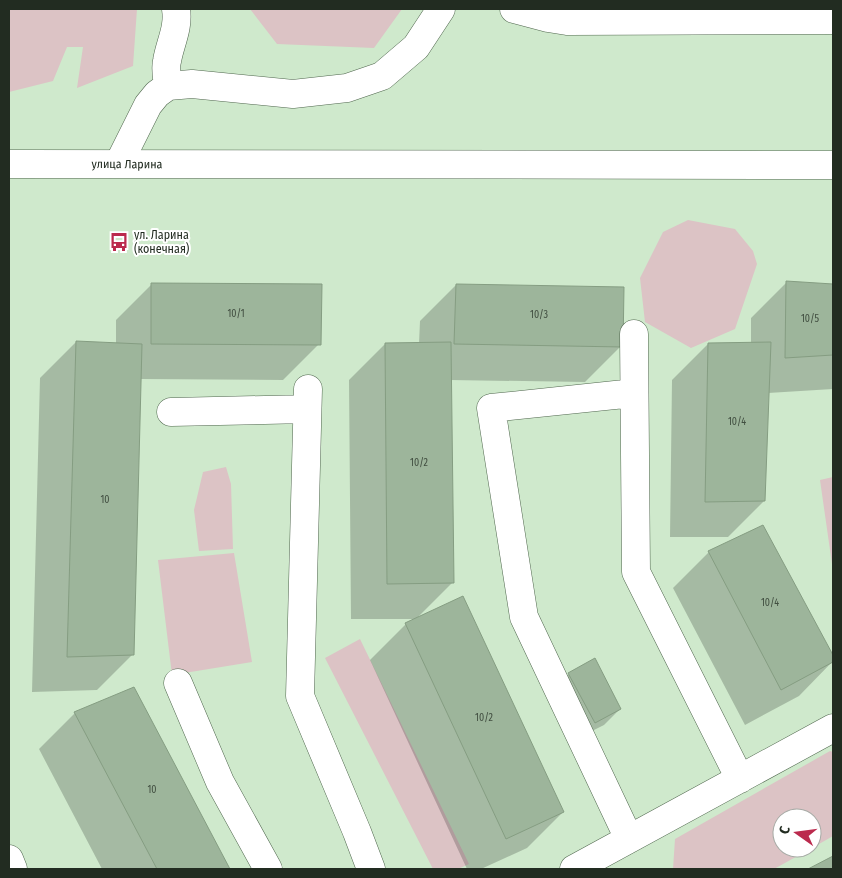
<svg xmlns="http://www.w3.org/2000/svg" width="842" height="878" font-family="'Fira Sans Condensed',sans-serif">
  <rect width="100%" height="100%" fill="#cfe9cc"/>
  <path fill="#dcc3c5" d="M 9,9 L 137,9 L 133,66 L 77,88 L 83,47 L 67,47 L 53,81 L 9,92 Z
    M 250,9 L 402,9 L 374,48 L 277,44 Z
    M 688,220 L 735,229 L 753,251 L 757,264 L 735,329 L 691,348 L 645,322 L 640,278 L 663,232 Z
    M 226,467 L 231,484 L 233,549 L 199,551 L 194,510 L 203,472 Z
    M 833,477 L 833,571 L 820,480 Z
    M 234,553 L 252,662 L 172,675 L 158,560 Z
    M 360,639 L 469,864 L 458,869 L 433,869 L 325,658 Z
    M 830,751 L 833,752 L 833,836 L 812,848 L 812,818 L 782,818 L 782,848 L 812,848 L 774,869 L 673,869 L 675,839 Z"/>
  <path fill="#0003" d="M 787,282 L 833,285 L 833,389 L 768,393 L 764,501 L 728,537 L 670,537 L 672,380 L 708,344 L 751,343 L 751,318 Z
    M 152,284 L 319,344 L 283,380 L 140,379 L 133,654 L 97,690 L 32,692 L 40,378 L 76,342 L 116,344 L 116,320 Z
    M 456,285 L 621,346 L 585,382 L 450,380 L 452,583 L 416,619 L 351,619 L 349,380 L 385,344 L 419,344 L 420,321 Z
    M 762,527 L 833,658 L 833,661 L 799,696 L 745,725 L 673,588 L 709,552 Z
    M 406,624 L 563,812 L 527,848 L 481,869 L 467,869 L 370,660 Z
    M 569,674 L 620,709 L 604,725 L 578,738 L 553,690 Z
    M 133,689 L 229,869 L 102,869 L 39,749 L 75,713 Z"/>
  <path fill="#9db59b" stroke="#859d82" d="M 786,281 L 833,284 L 833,355 L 785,358 Z
    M 151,283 L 322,284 L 321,345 L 151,344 Z
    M 456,284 L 624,287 L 623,347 L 454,344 Z
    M 76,341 L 142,344 L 134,655 L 67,657 Z
    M 451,342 L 454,583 L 387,584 L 385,343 Z
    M 771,342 L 765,501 L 705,502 L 708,343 Z
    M 763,525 L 833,655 L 833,662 L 781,690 L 708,551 Z
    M 463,596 L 564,812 L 506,839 L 405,623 Z
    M 595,658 L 621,709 L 595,723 L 568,673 Z
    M 134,687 L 230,869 L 157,869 L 74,712 Z
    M 833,856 L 833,869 L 808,869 Z"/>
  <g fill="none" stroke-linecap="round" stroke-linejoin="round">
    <g stroke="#50674e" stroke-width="29">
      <path id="minor" d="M 514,9 L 548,18 L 567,21 L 833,20
        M 168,86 C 167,78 165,68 167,61 C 170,43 179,28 176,9
        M 119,163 L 148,105 L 157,94 L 168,86 L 192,84 L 293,94 L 347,88 L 382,76 L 416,47 L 441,9
        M 634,334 L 636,572 L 740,779
        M 308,389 L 300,696 L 357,832 L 371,869
        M 171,412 L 307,409
        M 178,683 L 220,782 L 268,869
        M 629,839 L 524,617 L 491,408 L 634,393
        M 9,859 L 13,869
        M 574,869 L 833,728"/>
    </g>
    <g stroke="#50674e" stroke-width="29">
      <g id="major">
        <path id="s1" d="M 9,164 L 833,165"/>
      </g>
    </g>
    <use href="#minor" stroke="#fff" stroke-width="28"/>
    <use href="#major" stroke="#fff" stroke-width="28"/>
  </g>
  <defs>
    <g id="bus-bare" transform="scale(1.5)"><path d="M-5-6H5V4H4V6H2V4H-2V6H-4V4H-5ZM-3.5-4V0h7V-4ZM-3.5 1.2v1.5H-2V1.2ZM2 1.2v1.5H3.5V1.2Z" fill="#bb2a4d" stroke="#fff" stroke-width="2.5" paint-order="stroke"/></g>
  </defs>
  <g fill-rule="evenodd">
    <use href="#bus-bare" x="119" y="242"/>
  </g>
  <g text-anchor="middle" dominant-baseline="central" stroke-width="4" stroke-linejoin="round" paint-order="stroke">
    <g font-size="10" fill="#414e40">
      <text x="236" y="314">10/1</text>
      <text x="539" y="315">10/3</text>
      <text x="810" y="319">10/5</text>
      <text x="737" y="422">10/4</text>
      <text x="419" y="463">10/2</text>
      <text x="105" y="500">10</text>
      <text x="770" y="603">10/4</text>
      <text x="484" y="718">10/2</text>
      <text x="152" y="790">10</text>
    </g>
    <g font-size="12" fill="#222c21" stroke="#fff">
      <text stroke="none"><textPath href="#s1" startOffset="118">улица Ларина</textPath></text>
    </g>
    <g font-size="12" fill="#222c21" stroke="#fff" text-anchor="start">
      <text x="134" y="235">ул. Ларина<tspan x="134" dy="14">(конечная)</tspan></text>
    </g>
  </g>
  <rect width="842" height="878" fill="none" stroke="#222c21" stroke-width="20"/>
  <g transform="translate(797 833) rotate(284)"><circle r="24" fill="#ffffff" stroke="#a7aba6"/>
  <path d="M0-4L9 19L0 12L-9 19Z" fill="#bb2a4d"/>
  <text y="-8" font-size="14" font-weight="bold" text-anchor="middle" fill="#222c21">С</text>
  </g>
</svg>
